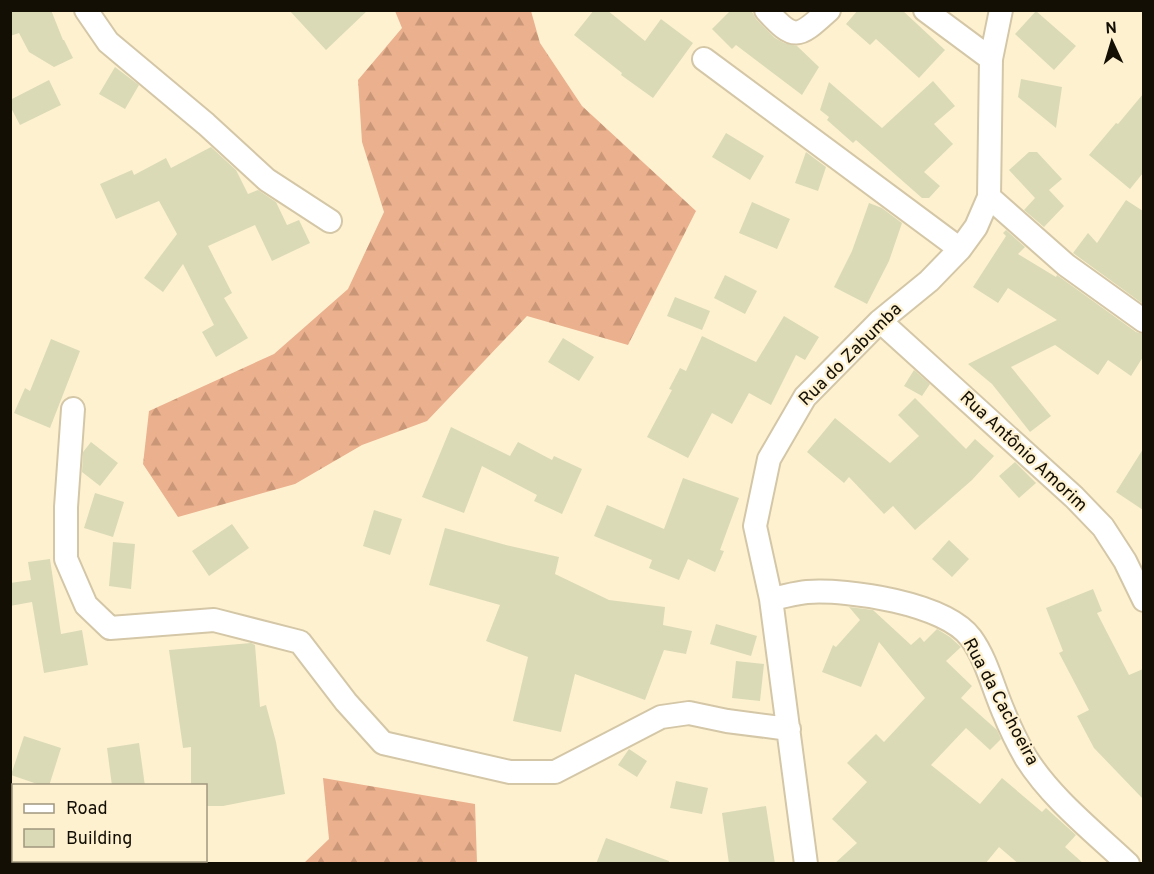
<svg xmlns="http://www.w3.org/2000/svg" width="1154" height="874" font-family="Overpass,sans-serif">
  <defs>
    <pattern id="forest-firs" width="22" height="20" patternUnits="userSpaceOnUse" patternTransform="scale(1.5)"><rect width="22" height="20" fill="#ebb08d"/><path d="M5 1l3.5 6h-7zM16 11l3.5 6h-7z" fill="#c99678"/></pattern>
  </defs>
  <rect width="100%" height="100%" fill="#fef1d0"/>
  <path fill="url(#forest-firs)" d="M 395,11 L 531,11 L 540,43 L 582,106 L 696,211 L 628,345 L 527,316 L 427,421 L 362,445 L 295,484 L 178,517 L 143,464 L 149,411 L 274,354 L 348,289 L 384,212 L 362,142 L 358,80 L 402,28 Z
    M 323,778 L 475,804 L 477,863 L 304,863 L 329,839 Z"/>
  <path fill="#dadab7" d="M 10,10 L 51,10 L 63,40 L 64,40 L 73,58 L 54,67 L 29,52 L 19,33 L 10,36 Z
    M 289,10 L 368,10 L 326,50 Z
    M 594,10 L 607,10 L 645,41 L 661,19 L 693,43 L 653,98 L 621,75 L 622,73 L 574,35 Z
    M 731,10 L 751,10 L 756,19 L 775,38 L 784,43 L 797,46 L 819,67 L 802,95 L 736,45 L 732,49 L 712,29 Z
    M 858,10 L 902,10 L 945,50 L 919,78 L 876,39 L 870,45 L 846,24 Z
    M 1036,11 L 1076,46 L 1054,70 L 1015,34 Z
    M 115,67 L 139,85 L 125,109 L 99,94 Z
    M 1021,79 L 1062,87 L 1056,128 L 1018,97 Z
    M 49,80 L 61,105 L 20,125 L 10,106 L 10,100 Z
    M 933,81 L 955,106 L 934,124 L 953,144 L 924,172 L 940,186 L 929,198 L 922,198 L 856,140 L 853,143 L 827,120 L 829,117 L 820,110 L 829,82 L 882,128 Z
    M 1143,94 L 1143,173 L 1130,189 L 1089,155 L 1116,123 L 1118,124 Z
    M 726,133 L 764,156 L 750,180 L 712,157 Z
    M 211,147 L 236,170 L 248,194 L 258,190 L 276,202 L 287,225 L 299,220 L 310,243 L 272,261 L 255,225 L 208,246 L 232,293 L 224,298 L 248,338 L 216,357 L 202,332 L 214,325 L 183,264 L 163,292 L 144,278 L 177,234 L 159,201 L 116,219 L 100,184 L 132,170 L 134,175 L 166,158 L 171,168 Z
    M 806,152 L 826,167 L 818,191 L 795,183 Z
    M 1029,152 L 1037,152 L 1062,179 L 1049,190 L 1064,206 L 1044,227 L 1024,210 L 1035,198 L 1009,170 Z
    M 1126,200 L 1143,211 L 1143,304 L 1073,253 L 1088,233 L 1097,243 Z
    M 752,202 L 790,219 L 777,249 L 739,233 Z
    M 869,203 L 882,208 L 902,223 L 889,261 L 867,304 L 834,287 L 852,251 Z
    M 1006,230 L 1025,247 L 1018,254 L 1056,277 L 1057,275 L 1136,332 L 1143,334 L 1143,357 L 1131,376 L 1108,360 L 1098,375 L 1055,345 L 1011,367 L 1051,416 L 1030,432 L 992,384 L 968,364 L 1057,320 L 1008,288 L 998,303 L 973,287 L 1006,236 L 1003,233 Z
    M 725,275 L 757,291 L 745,314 L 714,298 Z
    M 675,297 L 710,311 L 702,330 L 667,316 Z
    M 784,316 L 819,337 L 805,360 L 796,355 L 771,405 L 749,393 L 732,424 L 712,413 L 688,458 L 647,437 L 672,390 L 669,389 L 680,368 L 686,371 L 702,336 L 756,362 Z
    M 563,338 L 594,357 L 579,381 L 548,362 Z
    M 51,339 L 80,351 L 50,428 L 14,413 L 25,388 L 30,391 Z
    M 914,370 L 930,384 L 922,396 L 904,386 Z
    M 915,398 L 966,449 L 975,439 L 994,456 L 972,480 L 915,530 L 893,506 L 884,514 L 849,477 L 844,483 L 807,452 L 835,418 L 890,463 L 919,436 L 898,415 Z
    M 451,427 L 510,456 L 518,442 L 552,460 L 554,456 L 582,469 L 562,514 L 534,501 L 537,495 L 482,466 L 464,513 L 422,497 Z
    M 91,442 L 118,463 L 100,486 L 82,472 L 83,452 Z
    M 1143,449 L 1143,510 L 1116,492 Z
    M 1015,462 L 1036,483 L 1019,498 L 999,476 Z
    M 683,478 L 739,498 L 720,550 L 724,551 L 715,572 L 688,559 L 679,580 L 649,568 L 652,560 L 594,536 L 607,505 L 664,529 Z
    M 95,493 L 124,502 L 113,537 L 84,528 Z
    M 374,510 L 402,519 L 390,555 L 363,546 Z
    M 232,524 L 249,548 L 209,576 L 192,551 Z
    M 445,528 L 506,545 L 559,557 L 555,574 L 609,600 L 665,607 L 663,625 L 692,631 L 686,654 L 664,650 L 645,700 L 575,674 L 561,732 L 513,721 L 528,657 L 486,641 L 500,605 L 429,585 Z
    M 949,540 L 969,559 L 952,577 L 932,559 Z
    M 113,542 L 135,544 L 131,589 L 109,586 Z
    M 50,559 L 61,634 L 82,630 L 88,665 L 44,673 L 32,602 L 10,606 L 10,583 L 31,580 L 28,562 Z
    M 1093,589 L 1102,611 L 1097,613 L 1129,675 L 1143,669 L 1143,799 L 1094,748 L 1077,716 L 1089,710 L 1059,653 L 1063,651 L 1046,608 Z
    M 849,607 L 873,610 L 911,645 L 920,637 L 924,642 L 937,629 L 950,637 L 961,647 L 946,661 L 972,686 L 961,698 L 997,730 L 1001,739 L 990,750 L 966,728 L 931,765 L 980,804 L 1002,778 L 1042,812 L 1046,808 L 1076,835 L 1065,847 L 1084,864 L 1019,864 L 999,847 L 985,864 L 834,864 L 857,843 L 832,819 L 867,782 L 847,763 L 876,734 L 884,742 L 925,698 L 879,642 L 861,687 L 822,672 L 833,645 L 836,647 L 860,620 Z
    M 716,624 L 757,636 L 751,656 L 710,644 Z
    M 251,643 L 255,645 L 260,707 L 266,705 L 276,742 L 285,794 L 223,806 L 206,806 L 206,786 L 191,786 L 191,747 L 183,748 L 169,650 Z
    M 736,661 L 764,664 L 760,701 L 732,698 Z
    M 24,736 L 61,748 L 49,786 L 43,786 L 11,775 Z
    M 139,743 L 145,786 L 112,786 L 107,748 Z
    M 629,749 L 647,761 L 637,777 L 618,765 Z
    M 676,781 L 708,788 L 702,814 L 670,808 Z
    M 766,806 L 775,864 L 729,864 L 722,813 Z
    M 606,838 L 669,861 L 669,864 L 596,864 Z"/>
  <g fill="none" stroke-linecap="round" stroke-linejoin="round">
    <g stroke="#d4c7a7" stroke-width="26">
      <path id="minor" d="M 86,10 L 108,42 L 206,124 L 267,180 L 330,221
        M 766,10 C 795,42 798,38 829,10
        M 925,10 L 991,59
        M 704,59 L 960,249
        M 989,197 L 1066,265 L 1144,321
        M 880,321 L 1074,497 L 1103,527 L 1125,561 L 1144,600
        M 73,409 L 66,507 L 66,559 L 86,605 L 110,628 L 214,620 L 300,642 L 346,702 L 383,743 L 510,772 L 555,772 L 661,717 L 689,713 L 727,721 L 789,729
        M 771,599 C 783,597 795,593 807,592 C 848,589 945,603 971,638 C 987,660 993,688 1004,713 C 1010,728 1018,744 1026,758 C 1052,799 1093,831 1128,864
        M 806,864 L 771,599 L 755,526 L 769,459 L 805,397 L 880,321 L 929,281 L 960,249 L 976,227 L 989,197 L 991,59 L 1001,10"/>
    </g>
    <use href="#minor" stroke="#fff" stroke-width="22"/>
  </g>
  <g text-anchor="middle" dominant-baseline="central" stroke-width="4.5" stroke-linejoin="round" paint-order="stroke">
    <g font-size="18" fill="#140f05" stroke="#fef1d0">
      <text transform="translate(851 355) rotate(-45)">Rua do Zabumba</text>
      <text transform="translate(1023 452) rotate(43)">Rua Antônio Amorim</text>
      <text transform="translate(1000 702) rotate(62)">Rua da Cachoeira</text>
    </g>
  </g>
  <rect width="1154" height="874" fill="none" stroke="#140f05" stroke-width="24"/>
  <rect x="12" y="784" width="195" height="78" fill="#fef1d0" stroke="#a0977f" stroke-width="1.5"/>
  <rect x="24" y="804" width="30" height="9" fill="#ffffff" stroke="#a0977f" stroke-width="1.5"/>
  <text x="66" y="814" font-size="18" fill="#140f05">Road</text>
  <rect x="24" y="829" width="30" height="18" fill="#dadab7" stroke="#a0977f" stroke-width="1.5"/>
  <text x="66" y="844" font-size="18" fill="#140f05">Building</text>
  <g transform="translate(1112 42) rotate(356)" stroke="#fef1d0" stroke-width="4.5" paint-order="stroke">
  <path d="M0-4.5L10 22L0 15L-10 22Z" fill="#140f05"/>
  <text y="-9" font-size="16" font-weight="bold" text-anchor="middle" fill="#140f05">N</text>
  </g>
</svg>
